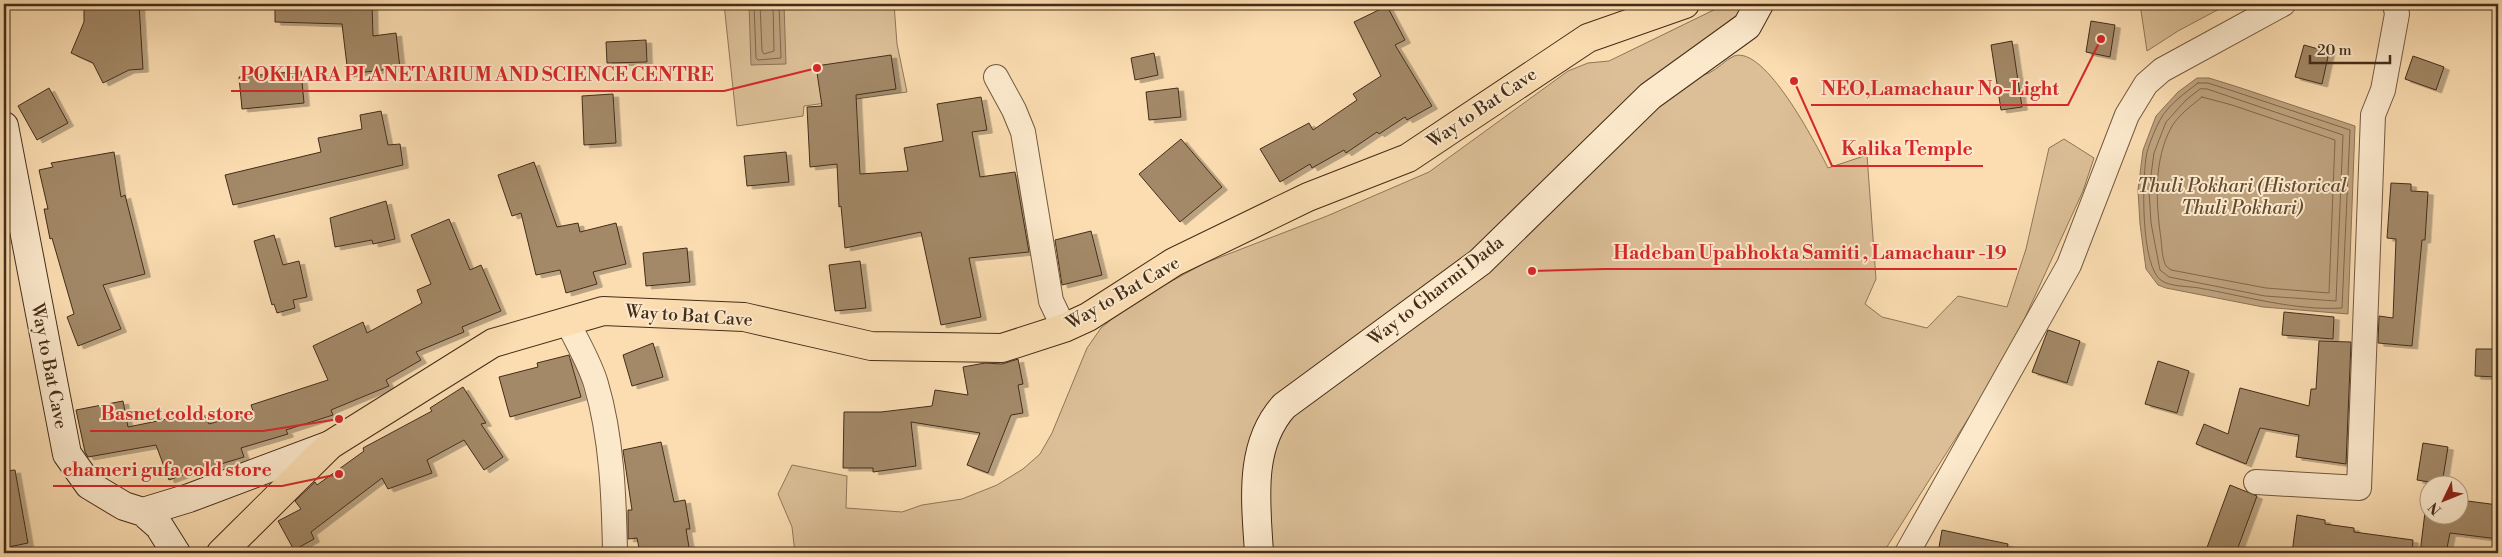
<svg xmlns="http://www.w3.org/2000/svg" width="2502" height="557" font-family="'Libre Bodoni',serif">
  <defs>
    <filter id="shadow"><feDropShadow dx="5.5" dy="3" stdDeviation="0" flood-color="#0004"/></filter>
  </defs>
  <rect width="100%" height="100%" fill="#fbddb1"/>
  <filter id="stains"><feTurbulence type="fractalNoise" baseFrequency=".004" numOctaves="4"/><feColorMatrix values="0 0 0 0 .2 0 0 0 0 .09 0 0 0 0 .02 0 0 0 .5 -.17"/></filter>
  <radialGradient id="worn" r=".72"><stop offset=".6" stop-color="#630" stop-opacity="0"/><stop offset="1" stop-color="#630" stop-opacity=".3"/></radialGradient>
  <path fill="#dcbf97" stroke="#907658" d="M 724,4 L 894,4 L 897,44 L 907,92 L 804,106 L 803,116 L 737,126 Z
    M 1726,4 L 1748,4 L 1742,11 L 1660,75 C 1676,78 1693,80 1709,73 C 1718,69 1725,60 1734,56 C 1765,45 1816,144 1828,168 L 1867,155 L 1876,279 L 1865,304 L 1882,317 L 1927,328 L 1958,296 L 2007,307 L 2026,249 L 2049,148 L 2064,139 L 2094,158 L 2083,191 L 2006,359 L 1883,553 L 795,553 L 792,527 L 778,494 L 792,465 L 847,476 L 846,508 L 902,512 L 922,505 L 962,499 L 997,485 L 1023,469 L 1040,454 L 1052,433 L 1087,348 L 1101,328 L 1133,302 L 1205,263 L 1327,216 L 1429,172 L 1568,71 L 1588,63 L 1609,61 Z
    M 2140,4 L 2211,4 L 2223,7 L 2178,31 L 2147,51 Z"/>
  <path fill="#bda17d" stroke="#8d7355" d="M 749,4 L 784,4 L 786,64 L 751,65 Z
    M 2197,78 L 2209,78 L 2238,87 L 2355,126 L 2348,314 L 2263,307 L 2166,288 L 2158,285 L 2146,269 L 2140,224 L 2138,190 L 2143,150 L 2156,116 L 2178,92 Z"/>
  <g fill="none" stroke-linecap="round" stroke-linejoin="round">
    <path stroke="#80674b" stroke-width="1" d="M 754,4 L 756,58 L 758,60 L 781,58 L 779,4
      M 760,4 L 762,51 L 764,54 L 774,51 L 773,4
      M 2198,83 L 2208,83 L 2236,92 L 2350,130 L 2342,308 C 2296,311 2244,296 2199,288 C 2188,286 2172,287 2162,281 C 2140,268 2142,175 2147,152 C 2150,142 2155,129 2160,120 C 2168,105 2185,93 2198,83 Z
      M 2207,89 L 2343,135 L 2336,301 L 2265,296 L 2169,277 L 2160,270 L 2151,223 L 2149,190 L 2154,153 L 2166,122 L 2186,100 L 2200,89 Z
      M 2202,97 L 2232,105 L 2335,140 L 2329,293 L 2266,288 L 2171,270 L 2166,266 C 2162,258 2162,248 2161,239 C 2156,203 2153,160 2172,126 C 2179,115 2192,105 2202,97 Z"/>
  </g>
  <path fill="#a38968" stroke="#442d19" filter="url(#shadow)" d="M 84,4 L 139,4 L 143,69 L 129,70 L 103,83 L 93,63 L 71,53 L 84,22 Z
    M 275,4 L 372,4 L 373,36 L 396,33 L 400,68 L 348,74 L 342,24 L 275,22 Z
    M 1387,6 L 1405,40 L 1395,45 L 1432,106 L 1407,120 L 1405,117 L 1379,134 L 1377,132 L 1346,153 L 1344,150 L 1312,168 L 1310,164 L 1280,182 L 1260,149 L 1309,123 L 1313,130 L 1357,100 L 1353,94 L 1381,76 L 1354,22 Z
    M 2091,21 L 2115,25 L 2110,57 L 2086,52 Z
    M 646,40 L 647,62 L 607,63 L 606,42 Z
    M 2012,41 L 2022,107 L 2001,110 L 1991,45 Z
    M 2304,45 L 2329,52 L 2322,84 L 2295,77 Z
    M 1154,53 L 1158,75 L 1135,80 L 1131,58 Z
    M 891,55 L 896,89 L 856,95 L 860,174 L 908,171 L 904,148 L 943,141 L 937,104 L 981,97 L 987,130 L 972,132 L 980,177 L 1015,172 L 1029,252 L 969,258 L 981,317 L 941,325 L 921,232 L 845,248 L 841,206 L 839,207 L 837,164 L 810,167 L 807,107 L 822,106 L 816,66 Z
    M 2413,56 L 2444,67 L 2436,90 L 2405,79 Z
    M 301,71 L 304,103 L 242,109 L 239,77 Z
    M 49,88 L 68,123 L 37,140 L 18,106 Z
    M 1178,88 L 1181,117 L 1149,120 L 1146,92 Z
    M 613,94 L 616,143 L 584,145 L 582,96 Z
    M 381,111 L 388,145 L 400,144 L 403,165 L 233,205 L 225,175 L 321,152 L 318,138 L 362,129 L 360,115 Z
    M 1181,139 L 1222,187 L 1180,222 L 1139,174 Z
    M 114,152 L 121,197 L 125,195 L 145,274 L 103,285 L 121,329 L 78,346 L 67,317 L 74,314 L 52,238 L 50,239 L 44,209 L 48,209 L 39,170 L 53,167 L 51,163 Z
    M 786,152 L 789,182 L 747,186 L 744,156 Z
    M 534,162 L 557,227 L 578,223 L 580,232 L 616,223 L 626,264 L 593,272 L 597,284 L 566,293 L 560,270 L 536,275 L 521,213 L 512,216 L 498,175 Z
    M 2391,183 L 2411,184 L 2411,191 L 2428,192 L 2425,240 L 2422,240 L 2412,346 L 2378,343 L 2379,316 L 2393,318 L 2396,239 L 2387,238 Z
    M 386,201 L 395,239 L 373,244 L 372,240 L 335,247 L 330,218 Z
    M 449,219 L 470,270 L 481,265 L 501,311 L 462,327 L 464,332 L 416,352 L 421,360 L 386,380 L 389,386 L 331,410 L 333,415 L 286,430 L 288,434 L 241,448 L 244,457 L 211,467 L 210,465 L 169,480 L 156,445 L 88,457 L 85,452 L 76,410 L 123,401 L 128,427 L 202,412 L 209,424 L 253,411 L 251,405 L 328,380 L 313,346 L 363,322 L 367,333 L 422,303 L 417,290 L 431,284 L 411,235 Z
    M 1091,231 L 1102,275 L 1062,285 L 1055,240 Z
    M 274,235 L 283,265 L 299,261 L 307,297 L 293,300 L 295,308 L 277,313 L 274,304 L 272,305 L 254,241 Z
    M 687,248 L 690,282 L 646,286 L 643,253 Z
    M 860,261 L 866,308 L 835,311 L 829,265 Z
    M 2284,312 L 2334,317 L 2333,339 L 2282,335 Z
    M 2048,330 L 2080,341 L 2067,383 L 2032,372 Z
    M 2319,341 L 2351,342 L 2346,464 L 2296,457 L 2299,435 L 2260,428 L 2246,464 L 2196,444 L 2204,424 L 2228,434 L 2240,388 L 2309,406 L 2311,389 L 2316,389 Z
    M 653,343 L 663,377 L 632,386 L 623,355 Z
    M 2476,349 L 2498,349 L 2498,377 L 2475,376 Z
    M 569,355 L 581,397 L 510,417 L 499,377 L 538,367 L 537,363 Z
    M 1018,359 L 1023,384 L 1018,385 L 1023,413 L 1011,415 L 988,473 L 967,465 L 980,433 L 911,422 L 916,466 L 873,472 L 873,468 L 843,468 L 844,412 L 881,412 L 932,406 L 935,390 L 968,395 L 963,367 L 985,363 L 1002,364 Z
    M 2158,361 L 2189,371 L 2177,413 L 2145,404 Z
    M 463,387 L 486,423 L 481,424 L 503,457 L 484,470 L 464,440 L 427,460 L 432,473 L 388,489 L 382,478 L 311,532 L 314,539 L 294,550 L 278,521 L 301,509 L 295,501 L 315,482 L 317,485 L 364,451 L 363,448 L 432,411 L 430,408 Z
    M 661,442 L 674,502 L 685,500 L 690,529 L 686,529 L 690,553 L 640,553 L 637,538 L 628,539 L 628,510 L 632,510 L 623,450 Z
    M 2423,443 L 2448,447 L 2442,484 L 2417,480 Z
    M 15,470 L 28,543 L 4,548 L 4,471 Z
    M 2230,485 L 2257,496 L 2236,553 L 2205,553 Z
    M 2427,496 L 2430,496 L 2430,514 L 2460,514 L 2460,500 L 2498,505 L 2498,539 L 2450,533 L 2446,553 L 2420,553 Z
    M 2297,515 L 2325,520 L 2325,524 L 2354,528 L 2354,532 L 2413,540 L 2412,553 L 2292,553 Z
    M 1942,530 L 2008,544 L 2006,553 L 1938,553 Z"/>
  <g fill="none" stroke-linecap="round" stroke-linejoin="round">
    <g stroke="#72593f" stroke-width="26">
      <path id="street" d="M 996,77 L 1014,110 L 1023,132 L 1051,301 L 1064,328
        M 567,321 C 577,342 590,363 596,384 C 612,438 614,498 615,553
        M 2256,482 L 2359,488 L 2373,115 L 2383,90 L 2397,14 L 2395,4
        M 1907,553 L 2069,265 L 2127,115 L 2146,84 L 2162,70 L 2283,4"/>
    </g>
    <g stroke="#442d19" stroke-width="30">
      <path id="secondary" d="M 4,126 L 67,454 L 89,485 L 124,506 L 143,512 L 189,498 L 330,445
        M 143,512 L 159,526 L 176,553
        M 1259,553 C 1256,503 1248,446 1284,406 L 1480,262 L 1650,96 L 1747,26 L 1759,4"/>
    </g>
    <g stroke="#442d19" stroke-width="30">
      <path id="primary" d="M 221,553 L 330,445 L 493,343 L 603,311 L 744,317 L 871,346 L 1002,348 L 1064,328 L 1088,317 L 1174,262 L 1308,197 L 1408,158 L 1588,38 L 1685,4"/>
    </g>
    <use href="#street" stroke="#fce9cc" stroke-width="24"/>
    <use href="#secondary" stroke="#fce9cc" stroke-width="28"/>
    <use href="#primary" stroke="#fbddb1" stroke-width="28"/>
  </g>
  <g text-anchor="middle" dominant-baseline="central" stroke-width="4" stroke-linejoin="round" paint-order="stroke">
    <g font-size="18" fill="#442d19" stroke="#fce9cc">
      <text transform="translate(1482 108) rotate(-34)">Way to Bat Cave</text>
      <text transform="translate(1436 291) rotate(-38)">Way to Gharmi Dada</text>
      <text transform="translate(1123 293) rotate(-30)">Way to Bat Cave</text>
      <text transform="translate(689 316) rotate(4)">Way to Bat Cave</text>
      <text transform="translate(49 366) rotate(79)">Way to Bat Cave</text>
    </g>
    <g font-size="19" font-style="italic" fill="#624a32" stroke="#fce9cc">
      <text x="2242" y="186">Thuli Pokhari (Historical<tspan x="2242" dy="22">Thuli Pokhari)</tspan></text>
    </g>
  </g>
  <path fill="none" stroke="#d62828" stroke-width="2" d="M817 68L724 91H231M2101 39L2068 105H1811M1794 81L1832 166H1983M1532 271L1604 269H2017M339 419L263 431H90M339 474L282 486H53"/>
  <g fill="#d62828" stroke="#fce9cc" stroke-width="2">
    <circle cx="817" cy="68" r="5"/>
    <circle cx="2101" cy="39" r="5"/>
    <circle cx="1794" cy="81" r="5"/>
    <circle cx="1532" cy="271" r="5"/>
    <circle cx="339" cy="419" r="5"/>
    <circle cx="339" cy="474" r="5"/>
  </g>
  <g font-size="19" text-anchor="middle" font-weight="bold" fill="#d62828" stroke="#fce9cc" stroke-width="4" stroke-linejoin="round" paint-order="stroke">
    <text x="477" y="81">POKHARA PLANETARIUM AND SCIENCE CENTRE</text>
    <text x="1940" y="95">NEO,Lamachaur No-Light</text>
    <text x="1907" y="155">Kalika Temple</text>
    <text x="1810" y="259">Hadeban Upabhokta Samiti , Lamachaur -19</text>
    <text x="177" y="420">Basnet cold store</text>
    <text x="167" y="476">chameri gufa cold store</text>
  </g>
  <rect width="2502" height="557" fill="none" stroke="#fbddb1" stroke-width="20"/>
  <rect x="5" y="5" width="2492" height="547" fill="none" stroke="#442d19" stroke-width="2.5"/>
  <rect x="10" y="10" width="2482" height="537" fill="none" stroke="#442d19"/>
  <g transform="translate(2444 500) rotate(227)"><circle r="24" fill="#fce9cc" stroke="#b29e84"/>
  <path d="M0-4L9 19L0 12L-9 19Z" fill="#8f2418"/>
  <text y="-8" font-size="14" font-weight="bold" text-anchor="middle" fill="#442d19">N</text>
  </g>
  <path d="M2310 55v8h80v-8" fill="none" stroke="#442d19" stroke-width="2.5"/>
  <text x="2317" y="55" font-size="15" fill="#442d19" stroke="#fce9cc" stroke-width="4" paint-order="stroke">20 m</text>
  <rect width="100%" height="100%" filter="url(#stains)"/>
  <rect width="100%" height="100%" fill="url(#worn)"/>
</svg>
